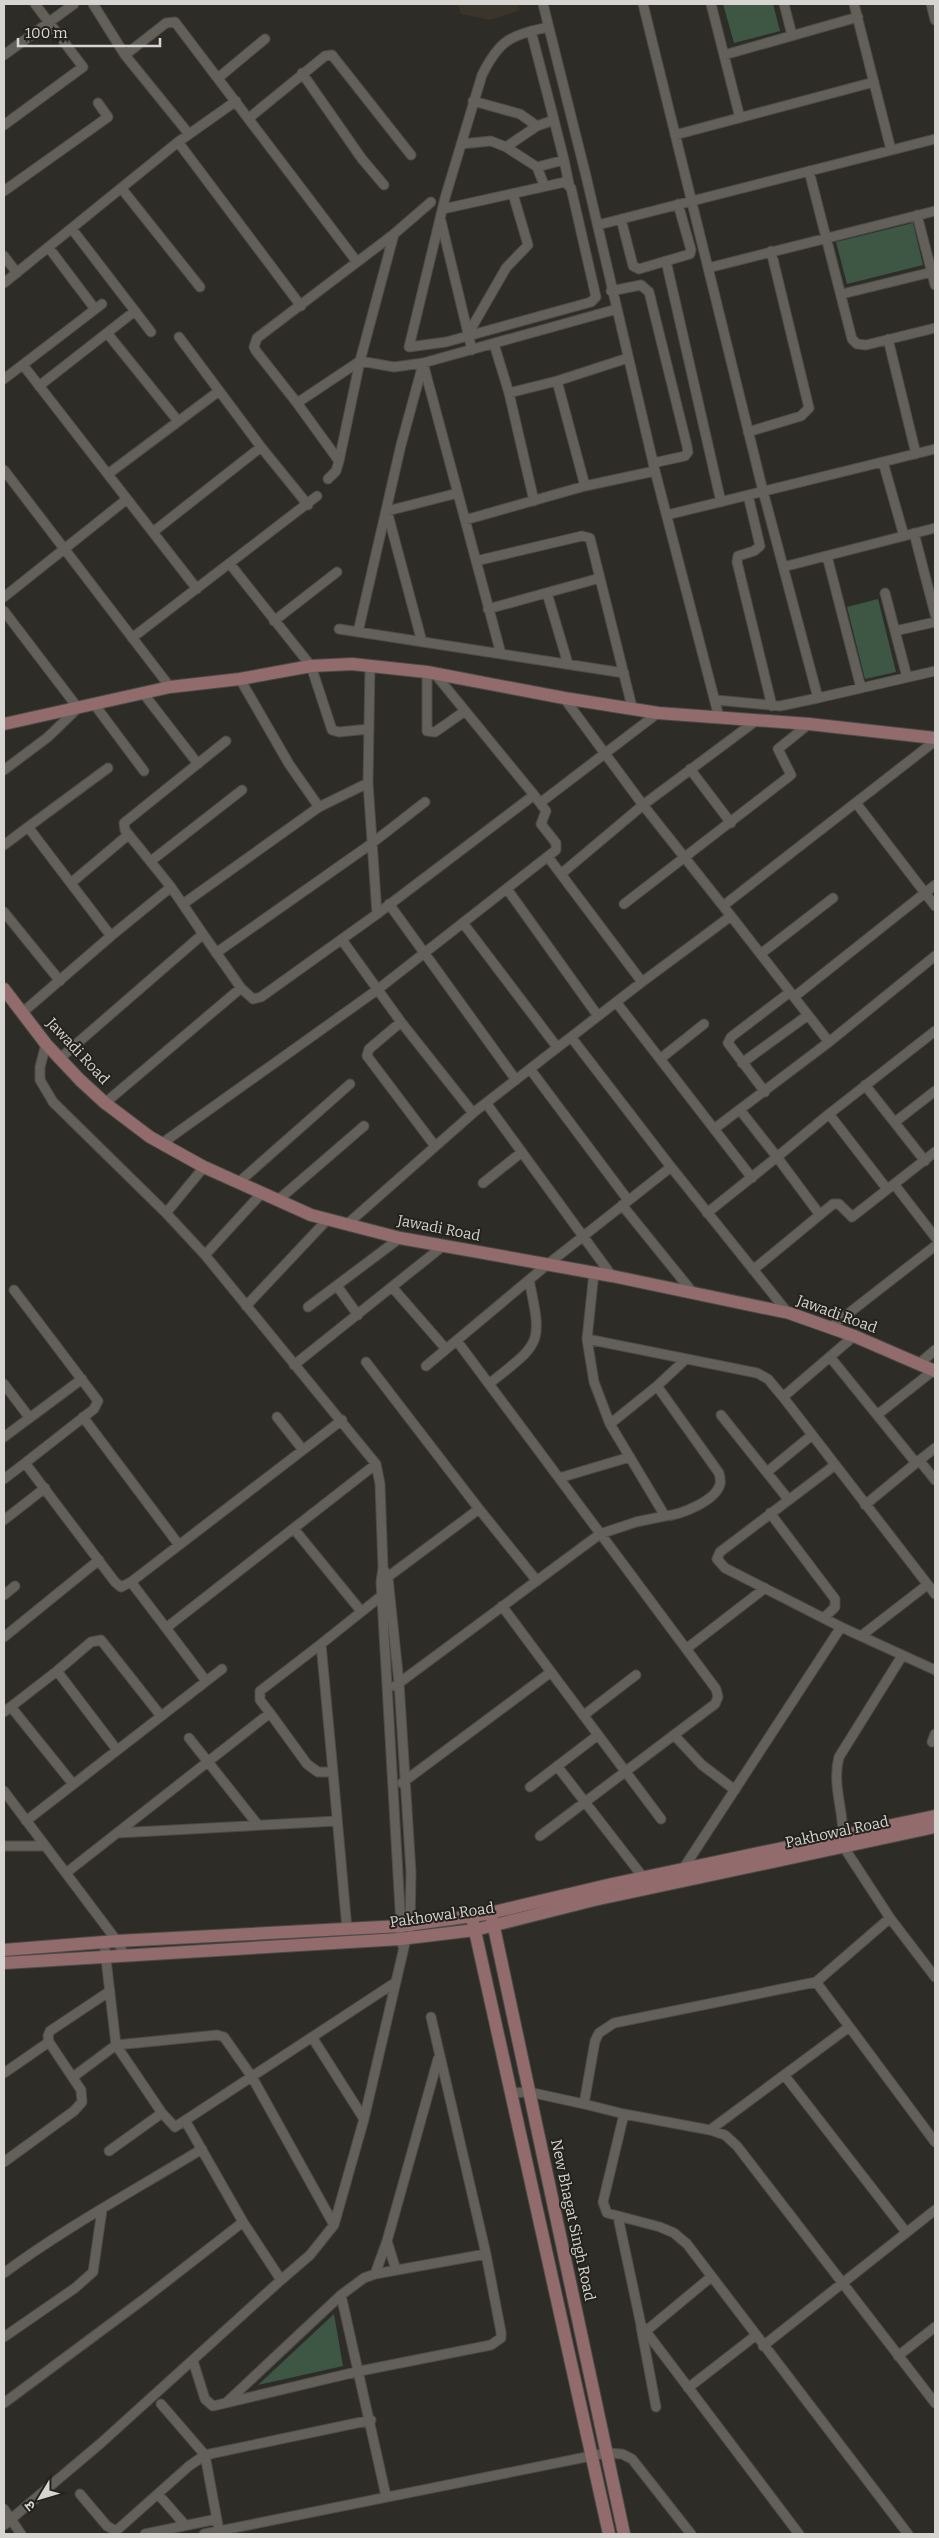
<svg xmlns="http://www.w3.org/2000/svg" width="939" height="2538" font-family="Bitter,'Noto Sans Devanagari',serif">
  <rect width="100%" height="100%" fill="#2e2c26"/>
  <path fill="#3a352a" d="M 458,4 L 519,4 L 520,10 L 490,20 L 461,14 Z"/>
  <path fill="#3d5744" d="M 723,4 L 773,4 L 780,31 L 734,43 Z
    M 913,223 L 923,265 L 847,284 L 836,242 Z
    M 878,599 L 896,672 L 865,679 L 847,607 Z
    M 334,2314 L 343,2366 L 258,2385 Z"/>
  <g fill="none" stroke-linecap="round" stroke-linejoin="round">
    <g stroke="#4c4a46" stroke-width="11">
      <path id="street" d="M 93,4 L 125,55 L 189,134
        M 543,4 L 586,176 L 655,471 L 719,717
        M 643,4 L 763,491 L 818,698 L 935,671
        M 711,4 L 740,118
        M 784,4 L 792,35
        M 854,4 L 891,150
        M 931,4 L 935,20
        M 4,55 L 74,4
        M 125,55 L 166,23 L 175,22 L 357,262
        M 724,55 L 858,17
        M 302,73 L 362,159 L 384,185
        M 218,78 L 265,39
        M 473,101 L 520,114 L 537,126
        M 249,118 L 325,56 L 332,55 L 411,155
        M 4,125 L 83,67 L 35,4
        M 675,135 L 874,82
        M 178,142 L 301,306
        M 461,144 L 491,141 L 506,147 L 537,167 L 544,185
        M 506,147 L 537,126 L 554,120 L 531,31
        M 564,160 L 569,184
        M 537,167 L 564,160 L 554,120
        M 809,171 L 852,339 L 857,344 L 866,345 L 935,328
        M 122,189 L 200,287
        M 4,191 L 108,117 L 98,103
        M 443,209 L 565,182 L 571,188 L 596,297 L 591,302 L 446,342 L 409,347 L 445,198 L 482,75 C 500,39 510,36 548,27
        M 917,215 L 935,285
        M 621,219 L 632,262 L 633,266 L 639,269 L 690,254 L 691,250 L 678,204
        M 441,221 L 472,350
        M 598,225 L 935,139
        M 72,229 L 151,332
        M 49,248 L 95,309
        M 4,256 L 17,273
        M 666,261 L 721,502
        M 708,268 L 935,211
        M 4,283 L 178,142 L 236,101
        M 611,291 L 641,285 L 649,292 L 687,446 L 688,452 L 685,456 L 653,463
        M 842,294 L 932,272
        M 107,333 L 178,421
        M 468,334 L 506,268 L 528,245 L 513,194
        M 179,337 L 261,447
        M 888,339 L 916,454
        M 494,344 L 509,393 L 534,501
        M 423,363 L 501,654
        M 4,379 L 102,304
        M 39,386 L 135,311
        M 509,393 L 557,381
        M 297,403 L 360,361 L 394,367 L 423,363 L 617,309
        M 748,432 L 801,416 L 809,408 L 771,251
        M 339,461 L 360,361 L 394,234
        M 883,462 L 904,536
        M 4,470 L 170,687
        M 108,474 L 219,391
        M 328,479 L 336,471 L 339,461 L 297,403 L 256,351 L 254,347 L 257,338 L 394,234 L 431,202
        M 585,486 L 557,381 L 628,358
        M 748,495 L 760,546 L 754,551 L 738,556 L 737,562 L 772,706
        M 127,499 L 197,589
        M 667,515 L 935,449
        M 465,520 L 585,486 L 655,471
        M 153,532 L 261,447 L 308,505
        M 914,533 L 935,614
        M 827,556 L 861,688
        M 476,561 L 582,536 L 590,538 L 632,707
        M 230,564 L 311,666 L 332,730 L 339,732 L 369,729
        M 783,567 L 935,528
        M 547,593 L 568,664
        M 885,593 L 907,677
        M 4,597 L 127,499 L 23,365
        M 488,609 L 600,578
        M 4,611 L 78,708 L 48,737 L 4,770
        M 274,621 L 337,572
        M 339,629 L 624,673
        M 895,631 L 935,622
        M 358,632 L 401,445 L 423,364
        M 132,638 L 317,496
        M 422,642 L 387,511 L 458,493
        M 370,665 L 368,783 L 377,914
        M 427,672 L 427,731 L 435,732 L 465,711
        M 240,679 L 289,764 L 319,807
        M 143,693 L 198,764
        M 716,700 L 780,706 L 818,698
        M 94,704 L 144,771
        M 690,769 L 731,823
        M 540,803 L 658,713
        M 856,803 L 935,906
        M 4,845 L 28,827
        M 548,857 L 642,982
        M 151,861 L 242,790
        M 561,874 L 643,805 L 757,720
        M 71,883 L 128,835
        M 507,889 L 598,1016
        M 183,904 L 319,807 L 368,783
        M 389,904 L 516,1080
        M 624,904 L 791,775 L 778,749 L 809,724
        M 723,906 L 935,741
        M 4,912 L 60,981
        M 463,923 L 557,1047
        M 203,934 L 171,887 L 125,830 L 124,823 L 226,741
        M 111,936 L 171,887
        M 342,940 L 401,1022 L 473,1113
        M 216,953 L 371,844 L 425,802
        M 762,953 L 833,898
        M 794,997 L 935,885
        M 616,1002 L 752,1178
        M 23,1012 L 111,936 L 28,827 L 108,768
        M 401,1022 L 369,1049 L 367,1056 L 435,1146
        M 829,1042 L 935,956
        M 46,1044 L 40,1067 L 40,1080 L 53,1102 L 166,1213 L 205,1255 L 376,1464 L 380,1484 L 383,1568 L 381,1582 L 401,1926 L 400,1939 L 403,1946
        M 59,1059 L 203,934 L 241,988
        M 660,1059 L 704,1024
        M 742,1063 L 808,1015
        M 530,1069 L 628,1200
        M 865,1085 L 925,1161
        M 765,1092 L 728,1043 L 731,1037 L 790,992
        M 105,1103 L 241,988 L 253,999 L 261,997 L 377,914 L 534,795 L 435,674
        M 486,1103 L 612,1276
        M 740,1110 L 777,1157 L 829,1114
        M 895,1122 L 935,1091
        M 714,1129 L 829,1042 L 731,916
        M 161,1144 L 377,990 L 556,850 L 556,843 L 541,824 L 546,811 L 534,795
        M 671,1167 L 788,1313
        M 238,1183 L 350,1084
        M 483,1183 L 522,1152
        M 894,1184 L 935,1237
        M 887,1189 L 829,1114 L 935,1031
        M 277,1201 L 364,1126
        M 622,1205 L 694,1294
        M 166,1213 L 204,1167
        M 707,1213 L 777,1157 L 820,1215
        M 346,1225 L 473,1113 L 642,982 L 731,916 L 643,805 L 564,698
        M 205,1255 L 261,1194
        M 753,1270 L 833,1204 L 839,1204 L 852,1217 L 935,1152
        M 594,1272 L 587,1339 L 757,1373 L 768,1379 L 783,1397
        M 337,1286 L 358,1315
        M 392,1287 L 446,1349
        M 14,1290 L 98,1401 L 94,1409 L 25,1463 L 115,1582 L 121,1587 L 131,1582 L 342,1420
        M 246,1306 L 327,1220
        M 308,1307 L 400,1238
        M 831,1327 L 935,1246
        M 854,1336 L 783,1397 L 935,1594
        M 587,1339 L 594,1382 L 610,1424
        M 457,1341 L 716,1689 L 718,1697 L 715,1704 L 540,1836
        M 830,1357 L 916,1463 L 865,1505
        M 366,1362 L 479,1509
        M 920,1363 L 935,1350
        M 294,1365 L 443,1246
        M 426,1366 L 548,1264 L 671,1167 L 571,1037
        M 4,1384 L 29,1417
        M 489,1384 C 541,1342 543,1346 529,1280
        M 657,1386 L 719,1473 C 720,1477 721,1481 720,1484 C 716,1501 680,1515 665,1516
        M 721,1415 L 788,1499
        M 877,1415 L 934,1370
        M 83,1417 L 179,1545
        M 277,1417 L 303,1450
        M 4,1437 L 82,1379
        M 919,1460 L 935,1480
        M 916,1463 L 935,1448
        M 835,1465 L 720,1552 L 717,1559 L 725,1568 L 841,1627
        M 767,1472 L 812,1435
        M 559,1478 L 630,1457
        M 4,1479 L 25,1463
        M 770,1513 L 835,1599 L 835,1607 L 824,1618
        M 4,1520 L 45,1488
        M 294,1529 L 361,1611
        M 383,1568 L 388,1578 L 399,1683 L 411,1872 L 410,1928
        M 385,1579 L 479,1509 L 537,1581
        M 131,1582 L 166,1628
        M 4,1595 L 15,1586
        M 502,1606 L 551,1672
        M 861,1636 L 927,1585
        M 4,1637 L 99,1560
        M 686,1649 L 765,1588
        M 902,1656 L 839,1757 C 831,1786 846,1816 843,1846 L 890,1918 L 935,1977
        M 57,1671 L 91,1642 L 101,1640 L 161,1716
        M 206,1681 L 166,1628 L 376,1464
        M 395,1686 L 600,1534 L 636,1522 L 665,1516 L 610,1424 L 657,1386 L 686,1359
        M 11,1707 L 73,1784
        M 4,1712 L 57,1671 L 117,1750
        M 270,1713 L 260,1700 L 260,1691 L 321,1644
        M 584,1715 L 636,1675
        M 674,1735 L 702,1765 L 735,1790
        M 189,1738 L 258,1825
        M 932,1742 L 935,1734
        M 557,1766 L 643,1877
        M 333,1772 L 321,1644 L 385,1593
        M 402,1783 L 551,1672 L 661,1819
        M 530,1787 L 598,1735
        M 4,1791 L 117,1941 L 125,1956
        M 26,1821 L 222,1669
        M 117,1833 L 337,1821
        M 4,1846 L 45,1846
        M 683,1869 L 841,1627 L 935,1670
        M 66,1873 L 270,1713 L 307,1764 L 318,1772 L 333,1772 L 347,1929
        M 890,1918 L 816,1982 L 614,2023 L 599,2033 L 595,2041 L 584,2104 L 624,2114 L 603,2202 L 607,2213 L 660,2227 L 674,2233 L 687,2244 L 908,2534
        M 104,1942 L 116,2045 L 162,2113 L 175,2127 L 396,1982
        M 816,1982 L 935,2142
        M 312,2037 L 364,2119
        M 4,2073 L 49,2042 L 48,2036 L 50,2031 L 110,1991
        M 785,2076 L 906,2232
        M 73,2077 L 116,2045 L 217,2035 L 224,2037 L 252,2077 L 334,2225
        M 511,2093 L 529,2092 L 584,2104
        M 624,2114 L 710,2130 L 725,2135 L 737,2146 L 935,2403
        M 710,2130 L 849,2027
        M 109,2151 L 162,2113
        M 4,2162 L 74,2111 L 82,2102 L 81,2090 L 49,2042
        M 618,2217 L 641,2325 L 799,2534
        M 387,2241 L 396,2270
        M 4,2273 C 66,2227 135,2190 202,2149
        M 375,2274 L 387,2241 L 438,2059
        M 281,2280 L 310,2255 L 334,2225 L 364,2119 L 405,1943
        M 641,2327 L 656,2407
        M 646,2331 L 711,2277
        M 4,2337 L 75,2288 L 93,2272 L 102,2210
        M 763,2346 L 935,2210
        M 898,2356 L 935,2327
        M 193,2361 L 205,2399 L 213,2406 L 360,2371 L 491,2345 L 501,2338 L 501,2332 L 486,2254
        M 688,2388 L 755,2336
        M 227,2402 L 341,2295
        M 4,2403 L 144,2299 L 243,2222
        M 161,2404 L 205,2455 L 219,2531
        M 80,2494 L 107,2526 L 116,2531 L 189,2466 L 205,2455 L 371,2420
        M 158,2494 L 185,2525
        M 386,2496 L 341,2295 L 364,2278 L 375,2274 L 486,2254 L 431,2017
        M 4,2509 L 21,2534
        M 4,2525 L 101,2443 L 281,2280 L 243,2222 L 186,2122
        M 145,2534 L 217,2519
        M 204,2534 L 606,2453 L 622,2454 L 632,2459 L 691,2534"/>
    </g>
    <g stroke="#4c4a46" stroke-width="14">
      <path id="secondary" d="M 4,724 L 170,687 L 240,679 L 311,666 L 352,664 L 427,672 L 564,698 L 658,713 L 809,724 L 935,738
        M 4,989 L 46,1044 L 80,1080 L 105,1103 L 150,1137 L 204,1167 L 311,1215 L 400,1238 L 612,1276 L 789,1313 L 854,1336 L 935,1371
        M 492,1918 L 624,2534
        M 473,1922 L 609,2534
        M 4,1950 L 117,1941 L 401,1926 L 486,1914 L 612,1884 L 935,1816
        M 4,1963 L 400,1939 L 475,1930 L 594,1900 L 935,1827"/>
    </g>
    <use href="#street" stroke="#63605a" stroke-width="9"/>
    <use href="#secondary" stroke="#926b6d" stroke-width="12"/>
  </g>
  <g text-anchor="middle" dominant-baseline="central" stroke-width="4" stroke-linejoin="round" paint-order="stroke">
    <g font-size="15" fill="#d7d5d2" stroke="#24221d">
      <text transform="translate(78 1051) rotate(47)">Jawadi Road</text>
      <text transform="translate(439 1228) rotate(11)">Jawadi Road</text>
      <text transform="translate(837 1314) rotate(20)">Jawadi Road</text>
      <text transform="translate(837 1832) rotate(-12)">Pakhowal Road</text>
      <text transform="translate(442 1915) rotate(-8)">Pakhowal Road</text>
      <text transform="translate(573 2220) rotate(78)">New Bhagat Singh Road</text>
    </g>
  </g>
  <rect width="939" height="2538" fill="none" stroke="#d7d5d2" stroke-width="10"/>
  <g transform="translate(40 2498) rotate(232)" stroke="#24221d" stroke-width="4" paint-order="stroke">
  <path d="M0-4L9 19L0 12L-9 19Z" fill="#d7d5d2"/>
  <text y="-8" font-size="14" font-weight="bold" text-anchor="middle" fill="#d7d5d2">उ</text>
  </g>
  <path d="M18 38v8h142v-8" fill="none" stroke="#d7d5d2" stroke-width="2.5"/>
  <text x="25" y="38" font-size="15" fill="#d7d5d2" stroke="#24221d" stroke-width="4" paint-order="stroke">100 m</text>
</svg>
